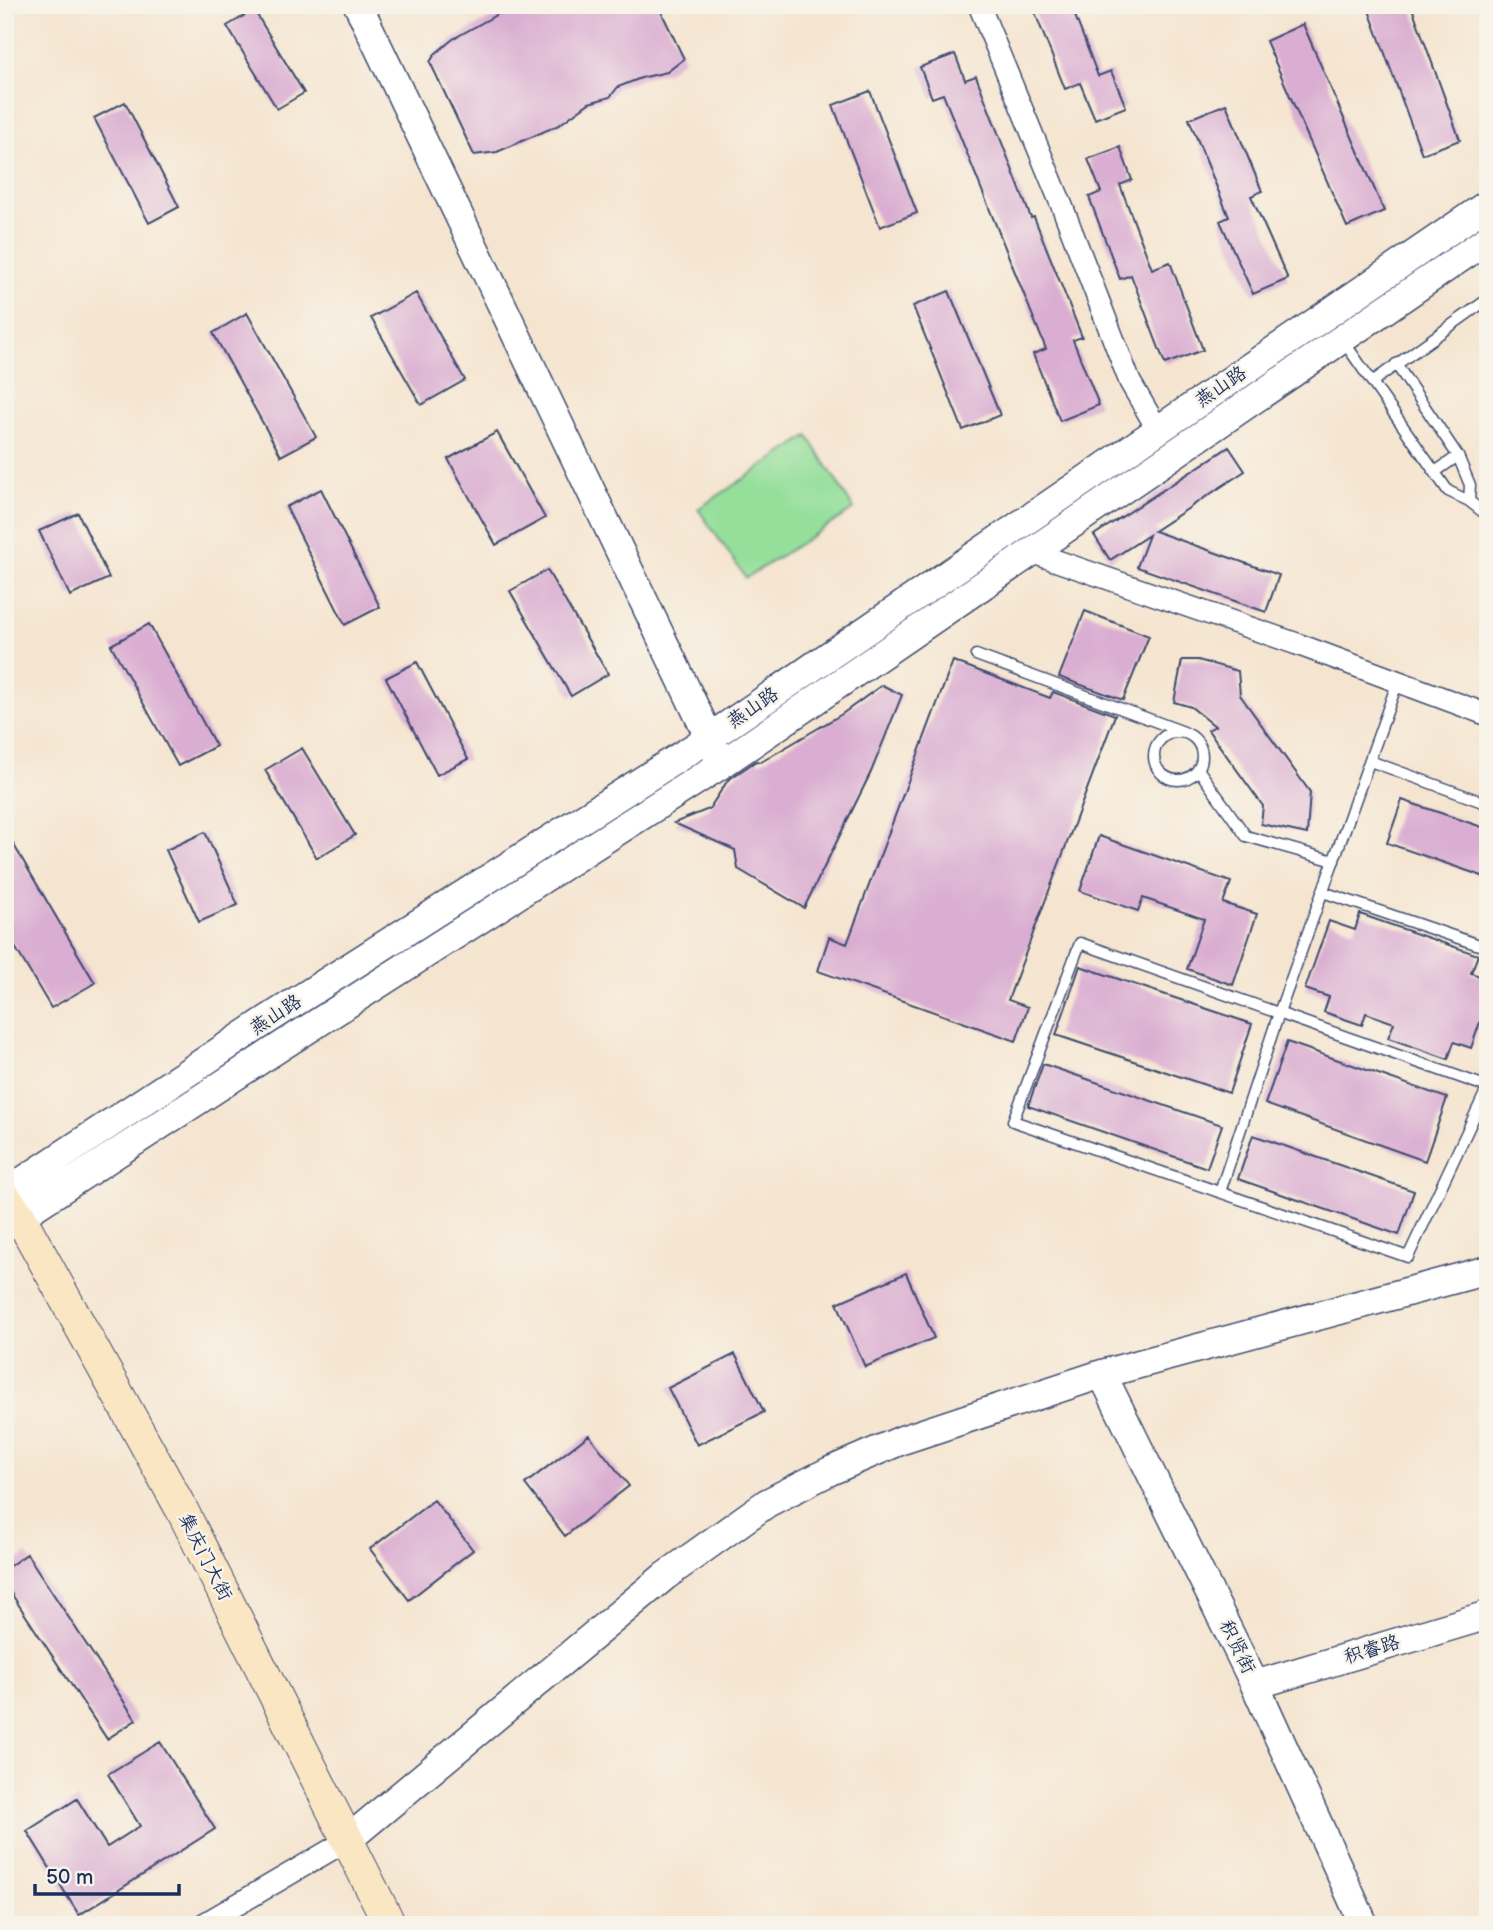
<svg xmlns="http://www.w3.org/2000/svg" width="1493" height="1930" font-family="'Balsamiq Sans','LXGW WenKai TC',sans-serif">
  <rect width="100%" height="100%" fill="#f7f3e8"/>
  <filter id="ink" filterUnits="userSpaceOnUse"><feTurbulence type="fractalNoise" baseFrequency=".0143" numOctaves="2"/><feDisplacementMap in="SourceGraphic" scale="14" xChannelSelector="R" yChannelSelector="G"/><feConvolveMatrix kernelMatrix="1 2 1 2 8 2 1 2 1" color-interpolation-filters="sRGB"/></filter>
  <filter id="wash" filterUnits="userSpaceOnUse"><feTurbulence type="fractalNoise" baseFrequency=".00686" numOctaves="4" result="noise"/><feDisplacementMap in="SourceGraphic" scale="28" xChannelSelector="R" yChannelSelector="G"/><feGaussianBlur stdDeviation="1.57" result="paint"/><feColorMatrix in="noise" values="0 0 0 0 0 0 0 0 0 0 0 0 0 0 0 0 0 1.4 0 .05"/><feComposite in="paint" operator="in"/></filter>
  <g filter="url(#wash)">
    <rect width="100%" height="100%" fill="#f5e5d0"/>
    <path fill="#95df9b" stroke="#58877c" stroke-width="2" d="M 808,436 L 854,509 L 746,578 L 698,509 Z"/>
    <g id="blocks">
      <path fill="#daaed2" d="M 514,5 L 658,5 L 684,59 L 667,72 L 641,78 L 618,87 L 610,97 L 589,103 L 559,125 L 497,152 L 474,155 L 430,62 L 435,54 L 453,39 Z
        M 1032,5 L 1071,5 L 1098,76 L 1111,71 L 1126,107 L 1095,119 L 1080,83 L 1065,89 Z
        M 1367,5 L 1411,5 L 1460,140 L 1422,154 Z
        M 254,10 L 304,93 L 277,109 L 227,26 Z
        M 1303,24 L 1384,211 L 1347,227 L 1266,41 Z
        M 955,54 L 965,80 L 976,76 L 1031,218 L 1034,217 L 1082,337 L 1073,340 L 1099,405 L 1060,421 L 1033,354 L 1046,349 L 943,94 L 932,98 L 920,67 Z
        M 870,91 L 917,213 L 880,227 L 833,105 Z
        M 125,102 L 179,207 L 149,223 L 94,118 Z
        M 1226,104 L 1262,191 L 1251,196 L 1288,279 L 1253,294 L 1220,221 L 1229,217 L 1189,119 Z
        M 1120,147 L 1132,180 L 1120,185 L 1152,269 L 1170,262 L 1203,350 L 1165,364 L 1131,275 L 1120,279 L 1089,197 L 1101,192 L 1088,159 Z
        M 949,291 L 1000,415 L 963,430 L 913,306 Z
        M 416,293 L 465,380 L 421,405 L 371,318 Z
        M 247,313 L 316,437 L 281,456 L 213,333 Z
        M 497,432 L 545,518 L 496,545 L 448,459 Z
        M 1229,447 L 1245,471 L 1154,531 L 1279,575 L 1266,612 L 1137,567 L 1149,535 L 1110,560 L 1094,535 Z
        M 321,489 L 380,607 L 345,625 L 286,507 Z
        M 78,513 L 109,578 L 70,596 L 39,531 Z
        M 547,570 L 608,674 L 571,696 L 510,591 Z
        M 1085,611 L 1149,636 L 1123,700 L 1059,677 Z
        M 149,624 L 216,746 L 178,766 L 111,645 Z
        M 1182,660 L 1198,660 L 1238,671 L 1240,695 L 1310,792 L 1307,834 L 1261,824 L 1263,806 L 1208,730 L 1215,726 L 1191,707 L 1174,702 Z
        M 953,661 L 1050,698 L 1053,692 L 1115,715 L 1008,1000 L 1028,1007 L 1016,1041 L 818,971 L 829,937 L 847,944 Z
        M 417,662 L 468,759 L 437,775 L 386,678 Z
        M 882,685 L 902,695 L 871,772 L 804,908 L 738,869 L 735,850 L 674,823 L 709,809 L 728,780 L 756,761 L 761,762 L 842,714 Z
        M 302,748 L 355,835 L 317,858 L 265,770 Z
        M 1402,800 L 1488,829 L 1488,878 L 1387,843 Z
        M 5,830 L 95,983 L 51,1008 L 5,930 Z
        M 205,832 L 238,905 L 199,922 L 166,850 Z
        M 1099,836 L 1231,882 L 1223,903 L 1257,914 L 1233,985 L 1187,969 L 1204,919 L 1143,898 L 1138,911 L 1080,891 Z
        M 1360,914 L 1478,955 L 1471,973 L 1488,979 L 1488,999 L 1471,1048 L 1454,1042 L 1448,1059 L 1388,1038 L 1394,1023 L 1366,1013 L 1362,1025 L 1324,1012 L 1329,997 L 1305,989 L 1329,921 L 1355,930 Z
        M 1080,966 L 1252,1024 L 1229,1093 L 1056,1035 Z
        M 1287,1042 L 1447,1098 L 1425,1161 L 1265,1104 Z
        M 1043,1064 L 1222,1125 L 1207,1168 L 1028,1106 Z
        M 1253,1135 L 1414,1191 L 1399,1235 L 1238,1179 Z
        M 906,1273 L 934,1338 L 865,1367 L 837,1303 Z
        M 735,1354 L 764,1412 L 697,1445 L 668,1388 Z
        M 589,1435 L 629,1486 L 565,1536 L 525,1484 Z
        M 434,1500 L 473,1550 L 409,1600 L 370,1549 Z
        M 27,1554 L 136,1720 L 107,1739 L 5,1584 L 5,1569 Z
        M 160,1742 L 215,1829 L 79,1915 L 27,1831 L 77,1799 L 107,1847 L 140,1826 L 108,1774 Z"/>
    </g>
  </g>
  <g filter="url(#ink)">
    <use href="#blocks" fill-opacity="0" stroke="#3c4a6f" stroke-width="2"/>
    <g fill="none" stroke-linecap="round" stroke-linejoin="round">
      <g stroke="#3c4a6f" stroke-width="13">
        <path id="service" d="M 1342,339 L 1448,491 L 1469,501 L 1488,516
          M 1396,364 L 1458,456 L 1435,472
          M 1372,382 L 1488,299
          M 1458,456 L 1470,485 L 1469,501
          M 976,655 L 1184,732
          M1154 756a24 24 0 1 1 48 0a24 24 0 1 1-48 0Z
          M 1370,761 L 1488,804
          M 1198,769 L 1246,836 L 1334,861
          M 1323,892 L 1488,948
          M 1080,943 L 1488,1087 L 1408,1257 L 1013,1121 Z
          M 1220,1192 L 1279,1013 L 1398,681"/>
      </g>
      <g stroke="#3c4a6f" stroke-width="24">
        <path id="minor" d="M 979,5 L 1062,206 L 1130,382 L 1158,430
          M 1031,552 L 1297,644 L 1488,715
          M 202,1925 L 346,1841"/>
      </g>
      <g stroke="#3c4a6f" stroke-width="31">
        <path id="tertiary" d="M 358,5 L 718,756
          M 5,1193 L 267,1020 L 709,738 L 1488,204
          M 5,1226 L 283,1045 L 722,764 L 1488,239
          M 1102,1374 L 1255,1685 L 1364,1925
          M 1255,1685 L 1488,1615
          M 346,1841 L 665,1576 L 767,1503 L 830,1471 L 902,1440 L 1102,1374 L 1488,1270"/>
      </g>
      <g stroke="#3c4a6f" stroke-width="34">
        <path id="secondary" d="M 5,1198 L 20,1217 L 183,1512 L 390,1925"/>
      </g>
      <use href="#service" stroke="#fff" stroke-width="10"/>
      <use href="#minor" stroke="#fff" stroke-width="21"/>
      <use href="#tertiary" stroke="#fff" stroke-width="28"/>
      <use href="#secondary" stroke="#fbe6c4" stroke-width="32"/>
    </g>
  </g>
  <g text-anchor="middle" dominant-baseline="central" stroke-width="5" stroke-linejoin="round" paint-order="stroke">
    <g font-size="19" fill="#1b2f5e" stroke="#f7f3e8">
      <text transform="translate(1221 387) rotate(-34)">燕山路</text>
      <text transform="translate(753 708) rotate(-34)">燕山路</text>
      <text transform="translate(276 1015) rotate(-33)">燕山路</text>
      <text transform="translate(205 1557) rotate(63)">集庆门大街</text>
      <text transform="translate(1237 1647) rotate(64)">积贤街</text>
      <text transform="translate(1372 1650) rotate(-17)">积睿路</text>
    </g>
  </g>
  <rect width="1493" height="1930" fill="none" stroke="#f7f3e8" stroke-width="28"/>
  <path d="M35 1884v10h144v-10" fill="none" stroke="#1b2f5e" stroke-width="3.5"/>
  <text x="46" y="1884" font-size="21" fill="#1b2f5e" stroke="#f7f3e8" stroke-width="5" paint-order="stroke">50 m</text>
</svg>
